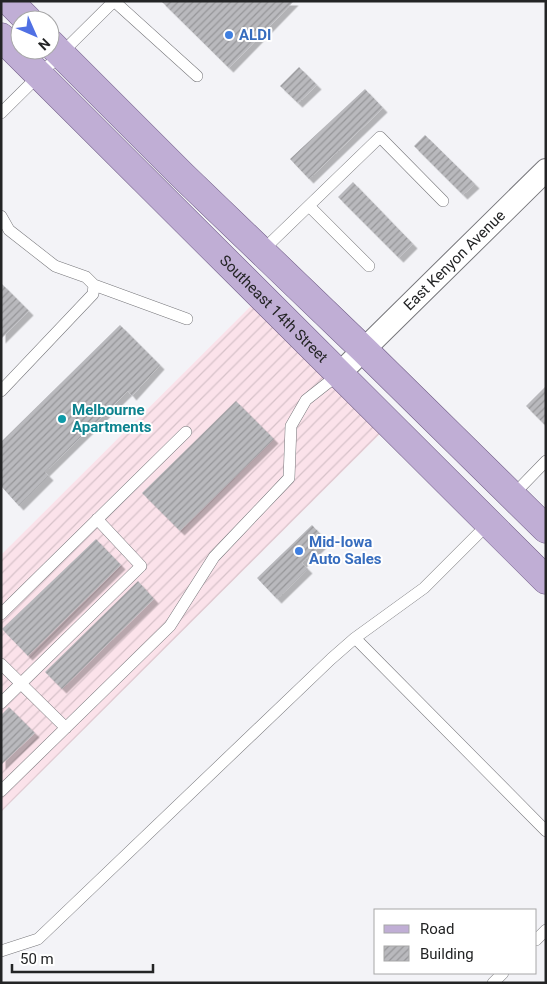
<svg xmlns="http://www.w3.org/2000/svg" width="547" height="984" font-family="Roboto,sans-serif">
  <defs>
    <pattern id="industrial-furrows" width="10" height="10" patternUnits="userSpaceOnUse" patternTransform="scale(1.25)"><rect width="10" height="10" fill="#fbe2ea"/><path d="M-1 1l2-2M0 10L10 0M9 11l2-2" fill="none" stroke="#d7c2c9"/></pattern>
    <pattern id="building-hatch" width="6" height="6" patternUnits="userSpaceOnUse" patternTransform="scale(1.25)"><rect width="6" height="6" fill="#b9b9bd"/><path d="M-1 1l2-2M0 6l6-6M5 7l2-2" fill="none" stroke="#969699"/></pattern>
    <filter id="shadow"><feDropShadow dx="4.5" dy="4.5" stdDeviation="0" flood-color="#0004"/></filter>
  </defs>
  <rect width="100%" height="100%" fill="#f3f3f7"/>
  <path fill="url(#industrial-furrows)" d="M 261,296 L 390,424 L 1,812 L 1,555 Z"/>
  <path fill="url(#building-hatch)" filter="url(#shadow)" d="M 161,1 L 294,1 L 229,68 Z
    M 299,67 L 317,85 L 298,103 L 280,86 Z
    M 365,89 L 383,108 L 309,179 L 290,159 Z
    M 425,135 L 475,184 L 463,195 L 414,146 Z
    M 353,182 L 413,244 L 399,258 L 338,197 Z
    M 2,284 L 29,311 L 1,339 L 1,285 Z
    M 120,325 L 160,365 L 132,396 L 128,391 L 45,472 L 49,476 L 19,506 L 1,486 L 1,442 Z
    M 546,386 L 546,426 L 526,406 Z
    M 236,401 L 274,439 L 180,531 L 142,493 Z
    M 312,525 L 326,540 L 302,563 L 308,569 L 277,599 L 257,578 Z
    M 96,539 L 121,565 L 28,656 L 2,629 Z
    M 138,581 L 154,599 L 62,689 L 45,672 Z
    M 9,707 L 35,733 L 1,765 L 1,715 Z"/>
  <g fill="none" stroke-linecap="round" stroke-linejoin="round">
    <g stroke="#76767a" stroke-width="12">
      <path id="service" d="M 114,1 L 197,76
        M 1,113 L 114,1
        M 309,206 L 369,266
        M 1,216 L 9,230 L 55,266 L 86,277 L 94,285 L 93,294 L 1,391
        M 262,251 L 380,137 L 443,201
        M 94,285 L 187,319
        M 512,496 L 546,461
        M 1,614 L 186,432
        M 355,638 L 546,831
        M 1,664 L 66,728
        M 1,703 L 141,566 L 97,519
        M 1,791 L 170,626 L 214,557 L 289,478 L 291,426 L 306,400 L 339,374
        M 536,940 L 546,930
        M 1,951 L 38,939 L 331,659 L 355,638 L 424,588 L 489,523
        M 493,983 L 503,973"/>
    </g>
    <g stroke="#76767a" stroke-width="24">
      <g id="minor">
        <path id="s1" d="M 339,374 L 546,170"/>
      </g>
    </g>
    <g stroke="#6e5b85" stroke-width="29">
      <g id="primary">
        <path d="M 9,1 L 28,20"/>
        <path id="s2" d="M 1,37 L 546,580"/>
        <path d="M 50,43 L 181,174 L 364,350 L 546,529"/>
      </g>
    </g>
    <use href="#service" stroke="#fff" stroke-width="11"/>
    <use href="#minor" stroke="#fff" stroke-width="22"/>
    <use href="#primary" stroke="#c0aed5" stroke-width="28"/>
  </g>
  <g fill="#3f7fe0" stroke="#fff" stroke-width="2">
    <circle cx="229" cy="35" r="5"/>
    <circle cx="299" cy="551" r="5"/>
  </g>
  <circle fill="#0f9aa8" stroke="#fff" stroke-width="2" cx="62" cy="419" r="5"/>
  <g text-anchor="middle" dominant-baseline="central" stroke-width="4" stroke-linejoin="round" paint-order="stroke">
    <g font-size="15" font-weight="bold" fill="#366cbe" stroke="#fff" text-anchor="start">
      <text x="239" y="35">ALDI</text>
      <text x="309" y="542">Mid-Iowa<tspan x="309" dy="17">Auto Sales</tspan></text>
    </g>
    <g font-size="15" fill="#232425" stroke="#fff">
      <text stroke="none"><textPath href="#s1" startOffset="162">East Kenyon Avenue</textPath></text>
      <text stroke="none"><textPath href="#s2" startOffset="385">Southeast 14th Street</textPath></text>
    </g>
    <g font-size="15" font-weight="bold" fill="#0d838f" stroke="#fff" text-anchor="start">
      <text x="72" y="410">Melbourne<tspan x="72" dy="17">Apartments</tspan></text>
    </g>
  </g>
  <rect width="547" height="984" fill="none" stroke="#232425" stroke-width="5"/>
  <rect x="374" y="909" width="162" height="65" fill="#ffffff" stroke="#a7a7a8"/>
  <rect x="384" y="925" width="25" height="8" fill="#c0aed5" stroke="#a7a7a8"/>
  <text x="420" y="934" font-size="15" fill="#232425">Road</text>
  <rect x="384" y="946" width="25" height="15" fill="url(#building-hatch)" stroke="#a7a7a8"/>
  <text x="420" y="959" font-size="15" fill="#232425">Building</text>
  <g transform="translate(35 35) rotate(135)"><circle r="24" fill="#ffffff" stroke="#a7a7a8"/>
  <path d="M0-4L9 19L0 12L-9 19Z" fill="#5070e4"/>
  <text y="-8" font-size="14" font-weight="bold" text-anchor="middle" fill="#232425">N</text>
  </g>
  <path d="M12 964v8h141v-8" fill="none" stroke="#232425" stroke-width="2.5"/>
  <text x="20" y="964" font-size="15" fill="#232425" stroke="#ffffff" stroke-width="4" paint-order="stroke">50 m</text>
</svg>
